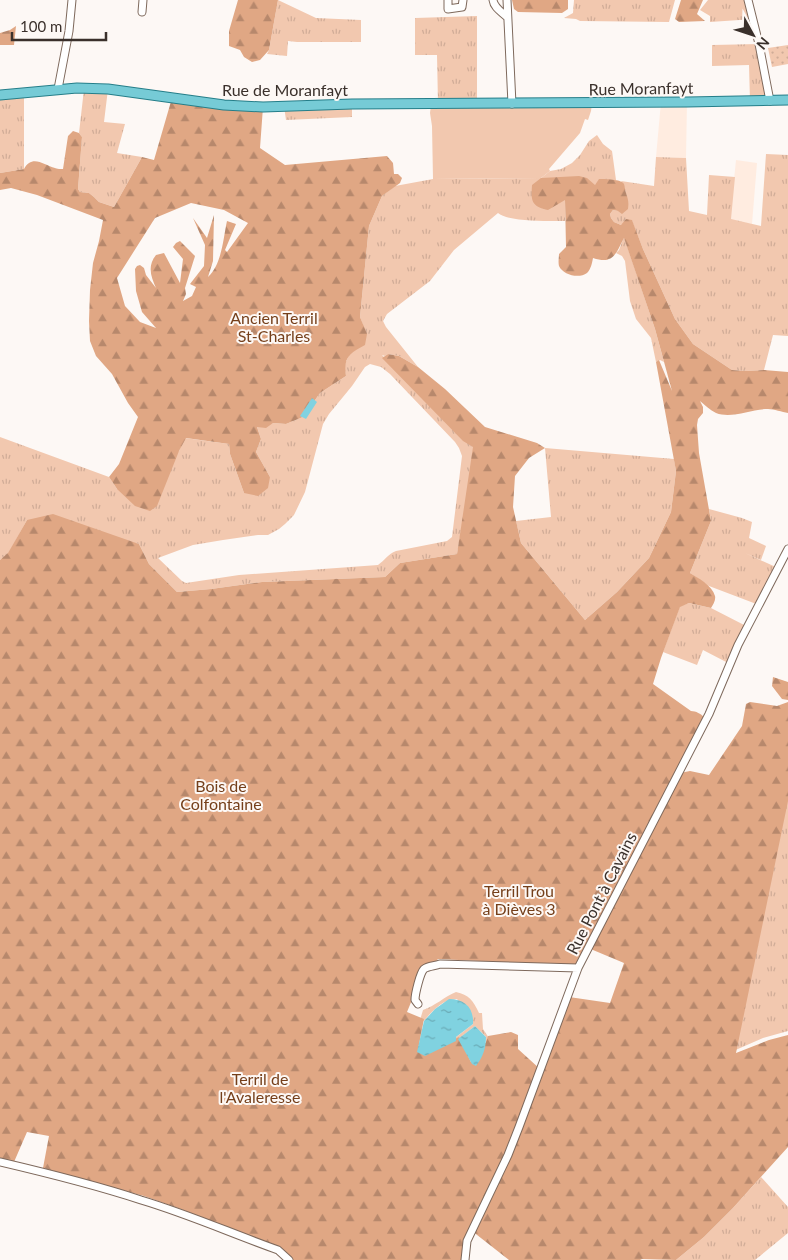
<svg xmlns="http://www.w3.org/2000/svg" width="788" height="1260" font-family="Lato,sans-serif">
  <defs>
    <pattern id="grass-tufts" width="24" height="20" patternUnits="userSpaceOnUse" patternTransform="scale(1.25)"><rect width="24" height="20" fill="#f2c8af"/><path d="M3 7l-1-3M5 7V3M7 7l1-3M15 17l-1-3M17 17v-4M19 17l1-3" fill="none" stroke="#d0ac97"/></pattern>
    <pattern id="forest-firs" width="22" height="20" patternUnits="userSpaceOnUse" patternTransform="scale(1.25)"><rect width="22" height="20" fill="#e0a784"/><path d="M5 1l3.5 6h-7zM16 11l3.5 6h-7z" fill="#b7886c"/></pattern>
    <pattern id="garden-dots" width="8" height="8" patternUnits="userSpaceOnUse" patternTransform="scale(1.25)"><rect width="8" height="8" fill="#f2c8af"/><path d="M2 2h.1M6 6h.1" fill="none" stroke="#d0ac97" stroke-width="1.8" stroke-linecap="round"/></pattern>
    <pattern id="water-ripples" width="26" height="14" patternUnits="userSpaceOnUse" patternTransform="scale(1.25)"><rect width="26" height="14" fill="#80d2e0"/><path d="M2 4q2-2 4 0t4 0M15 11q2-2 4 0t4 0" fill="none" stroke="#6aabb6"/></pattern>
  </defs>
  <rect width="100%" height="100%" fill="#fdf8f5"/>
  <path fill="#ffece0" d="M 661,102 L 687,102 L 686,158 L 656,157 Z
    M 736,160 L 757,163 L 752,224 L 730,220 Z"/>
  <path fill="url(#grass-tufts)" fill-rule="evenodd" d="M 278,0 L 316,18 L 361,20 L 361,42 L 297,42 L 288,41 L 287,56 L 267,54 L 269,50 Z
    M 574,0 L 675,0 L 669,22 L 580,21 L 576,19 L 564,18 L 573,13 Z
    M 708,0 L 748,0 L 754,19 L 710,22 L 710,16 L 700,10 Z
    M 477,16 L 477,104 L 438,104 L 437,55 L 415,55 L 415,18 Z
    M 759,44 L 770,101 L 750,101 L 749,65 L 712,66 L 712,45 Z
    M 84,89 L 108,89 L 104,122 L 125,124 L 117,153 L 142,157 L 114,207 L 99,202 L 94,197 L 89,193 L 80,192 L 78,189 L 82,137 L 79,133 Z
    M 24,92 L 24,169 L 0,173 L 0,95 Z
    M 352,104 L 352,117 L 286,120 L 284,106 Z
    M 597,135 L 603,144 L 612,151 L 616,180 L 595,185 L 565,200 L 565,221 C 551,221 508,222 498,213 L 454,250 L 430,281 L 387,314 L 383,321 L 386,327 L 418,367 L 399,356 L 388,354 L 385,356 L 382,355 L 463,439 L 476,445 L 457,554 L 400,563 L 385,577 L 262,582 L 211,589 L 177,592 L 149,564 L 139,544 L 27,520 L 8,554 L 0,560 L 0,437 L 109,477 L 117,489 L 179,451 L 185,438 L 229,444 L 230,454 L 244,493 L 270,477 L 256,452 L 261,439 L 257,427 L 273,423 L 286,424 L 303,417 L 320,393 L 346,376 L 344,366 L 363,325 L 360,317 L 369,226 L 382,196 L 395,186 L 433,179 L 541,178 L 550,171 L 561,169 L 572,163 L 580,155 L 589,141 ZM 370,364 L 381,367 L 390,374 L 455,442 L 459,448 L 462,456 L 452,537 L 447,541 L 396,551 C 388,554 385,560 378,565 L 239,575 L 186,583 L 182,581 L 158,558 L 193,545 L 223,540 L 258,535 L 268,535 L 279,529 L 285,524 L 294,515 L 305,492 L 323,424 L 329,414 L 352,386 L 365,367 Z
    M 766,154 L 788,155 L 788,336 L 773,335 L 764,370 L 746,371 L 732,370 L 693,344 L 675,319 L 643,249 L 632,221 L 621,225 L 614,222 L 611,218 L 610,214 L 613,210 L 618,211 L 627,197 C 625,191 625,186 621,181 L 654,186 L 656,157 L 686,158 L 689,211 L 707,215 L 709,175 L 735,177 L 731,219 L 761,226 Z
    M 624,237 L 655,329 L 664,362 L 660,360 L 656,362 L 651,338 L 636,319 L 630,301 L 625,261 L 622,256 L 616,253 L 619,250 Z
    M 545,448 L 674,459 L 676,471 L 671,512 L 649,558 L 617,592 L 585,620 L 521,543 L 516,521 L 551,517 Z
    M 709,509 L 742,518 L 752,522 L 749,538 L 766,546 L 761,560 L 745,553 L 778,568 L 759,605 L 709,586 L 690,573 L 711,521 Z
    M 689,603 L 711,608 L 748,627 L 730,664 L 703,650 L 697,665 L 663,652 L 680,606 Z
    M 788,775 L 788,1031 L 763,1038 L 731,1052 Z
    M 456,992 C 469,995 473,1000 479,1013 L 482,1013 L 483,1029 L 489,1038 L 486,1044 L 486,1037 L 475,1026 L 456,1041 L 455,1038 L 473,1024 L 457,999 C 443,999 432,1011 424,1021 L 420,1020 L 423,1010 C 435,1006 444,997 456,992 Z
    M 761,1177 L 788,1207 L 788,1233 L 755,1260 L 676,1260 L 704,1237 L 733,1208 Z"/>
  <path fill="url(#forest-firs)" fill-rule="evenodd" d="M 238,0 L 278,0 L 269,50 L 260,60 L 252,62 L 244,57 L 240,50 L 229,46 L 229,31 Z
    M 512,0 L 568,0 L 568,9 L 562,13 L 518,12 L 514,9 Z
    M 681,0 L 703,0 L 697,14 L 705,21 L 679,22 L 675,19 Z
    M 16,26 L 14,45 L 0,45 L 0,33 L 10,30 Z
    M 172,98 L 263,107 L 260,148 L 285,165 L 387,156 L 393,163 L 394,174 L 398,174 L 402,178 L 400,183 L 382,196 L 369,226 L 360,317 L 367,334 L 365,345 C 350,353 343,357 346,376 L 320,393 L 303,417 L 286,424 L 273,423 L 266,428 L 257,427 L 261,439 L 256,452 L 270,477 L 268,488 L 258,496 L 244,493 L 230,454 L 229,444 L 186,438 L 179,451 L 157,506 L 150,511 L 135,506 L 117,489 L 109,477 L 119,464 L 138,417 L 128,403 L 112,374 L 96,356 L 90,341 L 89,321 L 90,290 L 93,263 L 99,241 L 103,220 L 37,195 L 11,188 L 0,190 L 0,173 L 24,169 C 32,154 44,165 55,168 C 56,169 62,169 63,169 L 68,136 L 73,131 L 79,133 L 82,137 L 78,189 L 80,192 L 89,193 L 94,197 L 99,202 L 114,207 L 142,157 L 154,160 ZM 191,203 L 224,210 L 248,223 L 227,252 L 225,250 L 236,224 L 227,221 C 223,239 222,264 208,277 L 213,261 L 214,215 L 207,238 L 193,218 L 205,245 L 204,266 L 190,284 L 196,287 L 192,296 L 183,301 L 186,294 L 185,288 L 195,256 L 180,241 L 176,243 L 173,247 L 183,259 L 180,283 L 164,253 L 156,255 C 147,266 151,277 156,288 L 146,275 L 144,268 L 140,265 L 137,266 L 135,269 L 136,291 L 142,312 L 156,328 L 140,322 L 125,306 L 117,278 L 155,218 Z
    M 579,176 L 587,178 L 595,185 L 599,179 C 605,179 621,179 624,184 C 625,187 625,190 626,193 C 628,199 629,202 628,209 L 622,214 L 618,211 L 613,210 L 610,214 L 611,218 L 614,222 L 621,225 L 626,219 L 632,220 L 643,249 L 675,319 L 693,344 L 732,370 L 746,371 L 764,370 L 788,372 L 788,413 C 782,412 774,409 768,409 C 751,409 732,419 716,413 C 710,410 705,405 700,401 L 703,407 L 703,413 L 698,419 L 697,425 L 699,453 L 711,521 L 690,573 C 698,578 712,585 715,596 C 716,600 713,605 711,608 L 689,603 L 680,607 L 661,658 L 653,684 L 691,711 C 696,711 701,714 704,717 L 578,966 L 438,959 L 433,965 L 426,966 L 407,1012 L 424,1019 L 418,1050 L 425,1054 L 459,1037 L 471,1062 L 486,1042 L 488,1036 L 511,1032 L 518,1035 L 518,1049 L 540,1069 L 519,1125 L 471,1227 L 464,1260 L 293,1260 L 280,1247 L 178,1208 L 144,1196 L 43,1168 L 49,1136 L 27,1132 L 14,1162 L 0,1158 L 0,560 L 8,553 L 27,520 L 53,514 L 139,544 L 149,564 L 177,592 L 211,589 L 262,582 L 385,577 L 400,563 L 457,554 L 473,447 L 463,441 L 382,358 L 388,354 L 399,356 L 418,367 L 445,389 L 485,427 L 537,443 L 545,448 L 529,458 L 515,476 L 513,507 L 521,543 L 585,620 L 617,592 L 649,558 L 671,512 L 676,471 L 656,362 L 659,360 L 672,391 L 655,329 L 624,238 C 616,253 614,265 593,258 C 592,263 591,269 587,273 C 579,279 563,275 559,266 C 558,262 559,257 559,254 L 566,247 L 565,200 L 548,210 C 531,206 531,201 532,185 L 541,178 Z
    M 773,677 L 788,682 L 788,700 L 782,699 L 772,686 Z
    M 750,702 L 777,706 L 788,702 L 788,801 L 736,1053 L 769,1040 L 788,1035 L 788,1147 L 733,1208 L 704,1237 L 676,1260 L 642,1259 L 640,1260 L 509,1260 L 472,1231 L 508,1160 L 569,997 L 610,1003 L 624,963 L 593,950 L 591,948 L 680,773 L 690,771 L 709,775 L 742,726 L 746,704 Z"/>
  <path fill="url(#garden-dots)" d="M 788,45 L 788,64 L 772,67 L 768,48 Z"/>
  <path fill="#f2c8af" d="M 592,103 L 591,111 L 588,120 L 585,119 L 580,133 L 549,169 L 550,171 L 541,178 L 433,179 L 432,126 L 430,113 L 431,105 Z"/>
  <path fill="url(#water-ripples)" d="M 312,398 L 317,402 L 306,419 L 300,416 Z
    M 449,999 C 465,999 474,1008 473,1024 L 456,1037 L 456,1041 L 425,1056 L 417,1052 L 424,1021 L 435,1009 Z
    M 475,1026 L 486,1037 C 486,1048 483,1057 476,1066 L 472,1064 L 458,1039 Z"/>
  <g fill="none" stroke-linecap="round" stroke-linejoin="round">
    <g stroke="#7e695c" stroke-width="9">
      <path id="minor" d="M 448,0 L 448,9 L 462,7 L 463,0
        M 493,0 C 494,8 502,12 507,17
        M 507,0 L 512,104
        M 748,0 L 759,44 L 770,101
        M 142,12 L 143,0
        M 58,89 L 69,31 L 72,0
        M 418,1004 L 415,1000 C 415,994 420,973 424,969 C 428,966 435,966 440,964 L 578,968
        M 0,1162 C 47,1173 95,1185 141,1200 C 188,1214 233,1234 278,1250 L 289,1260
        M 465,1260 L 467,1241 L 508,1155 L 519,1127 L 578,968 L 709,714 L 738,645 L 788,549"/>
    </g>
    <g stroke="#257e89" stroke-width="11">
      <path id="major" d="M 0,95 L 77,88 L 108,89 L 224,105 L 263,107 L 352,104 L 687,102 L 788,100"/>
    </g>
    <use href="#minor" stroke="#fff" stroke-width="7"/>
    <use href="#major" stroke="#76cbd6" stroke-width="9"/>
  </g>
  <g text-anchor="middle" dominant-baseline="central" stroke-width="4" stroke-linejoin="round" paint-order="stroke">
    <g font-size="16" fill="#3a302b" stroke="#fdf8f5">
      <text transform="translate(641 88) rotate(-1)">Rue Moranfayt</text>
      <text x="285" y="89">Rue de Moranfayt</text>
      <text transform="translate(601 893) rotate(-63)">Rue Pont à Cavains</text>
    </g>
    <g font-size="16" fill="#753f1a" stroke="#fdf8f5">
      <text x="274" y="317">Ancien Terril<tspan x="274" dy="18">St-Charles</tspan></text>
      <text x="221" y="785">Bois de<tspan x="221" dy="18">Colfontaine</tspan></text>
      <text x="519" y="890">Terril Trou<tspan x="519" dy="18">à Dièves 3</tspan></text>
      <text x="260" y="1078">Terril de<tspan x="260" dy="18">l'Avaleresse</tspan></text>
    </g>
  </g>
  <g transform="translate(753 35) rotate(130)" stroke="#fdf8f5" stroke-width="4" paint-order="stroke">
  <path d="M0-4L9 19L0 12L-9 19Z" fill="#3a302b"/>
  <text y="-8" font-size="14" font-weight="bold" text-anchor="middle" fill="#3a302b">N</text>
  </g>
  <path d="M12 32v8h94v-8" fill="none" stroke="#3a302b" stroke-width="2.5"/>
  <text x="20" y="32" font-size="15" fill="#3a302b" stroke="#fdf8f5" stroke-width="4" paint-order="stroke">100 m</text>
</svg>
